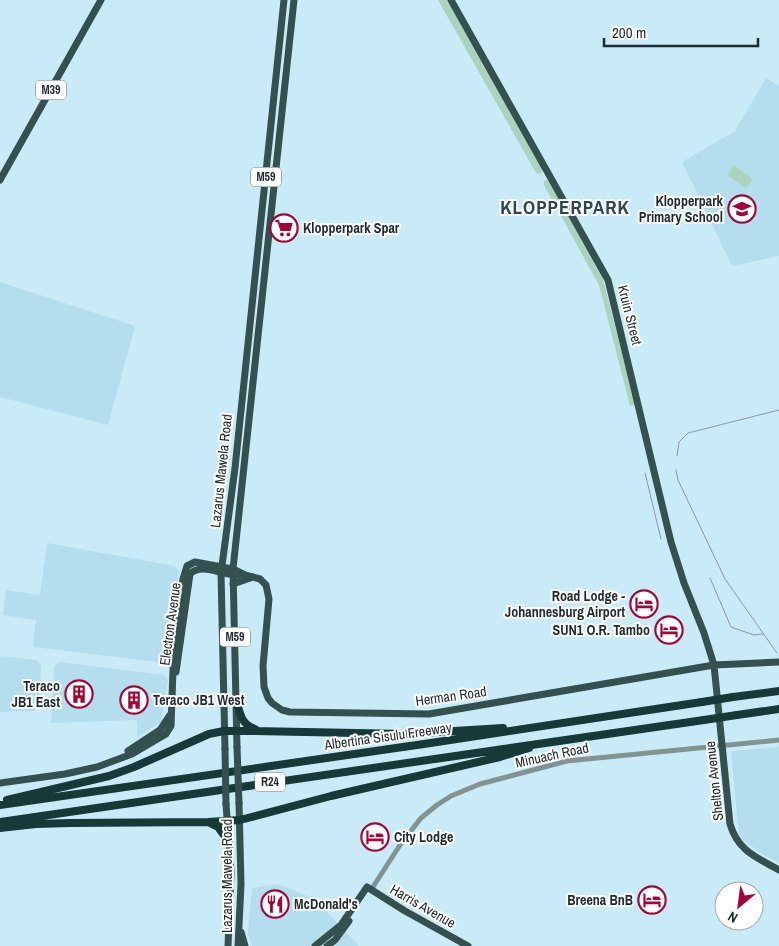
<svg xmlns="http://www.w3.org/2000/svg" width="779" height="946" font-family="'Archivo Narrow',sans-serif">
  <rect width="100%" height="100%" fill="#c9ebf7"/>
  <path fill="#b4deee" d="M 766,78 L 779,86 L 779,256 L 732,266 L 682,162 L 735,131 Z
    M 0,282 L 135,326 L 108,425 L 0,397 Z
    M 47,543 L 175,566 L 179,571 L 170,658 L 165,663 L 34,647 L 33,643 L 36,620 L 3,615 L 6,590 L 40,595 Z
    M 0,656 L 37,660 L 41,665 L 39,706 L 34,711 L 0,712 Z
    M 59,662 L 164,675 L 168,680 L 161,722 L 137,737 L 137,722 L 135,720 L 51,723 L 54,666 Z
    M 779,747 L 779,863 L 760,853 L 739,836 L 731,751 Z
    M 278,884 L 315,899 L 359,946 L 252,946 L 248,933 L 252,888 Z"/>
  <path fill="#acd3be" d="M 438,0 L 447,0 L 542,168 L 541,174 L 536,173 Z
    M 734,165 L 753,179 L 746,188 L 727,175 Z
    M 546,180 L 549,181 L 601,272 L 635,403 L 634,405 L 630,406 L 599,285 L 544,185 L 544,181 Z"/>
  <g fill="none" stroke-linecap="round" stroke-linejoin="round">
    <path stroke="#8f91bc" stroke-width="1" d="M 677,456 L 679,442 L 688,433 L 779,410
      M 676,470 L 678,480 L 725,579 L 777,653
      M 645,473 L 661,539
      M 710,578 L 731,627 L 754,635 L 763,634"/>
    <path stroke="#839392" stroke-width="5" d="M 371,890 L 400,845 L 421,818 L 437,805 L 451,796 L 480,784 L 567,761 L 779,740"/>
    <path stroke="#34504f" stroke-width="7" d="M 451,0 L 608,280 L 671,542 L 684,583 L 704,633 L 714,665 L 730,824 C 738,851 756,857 779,870
      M 0,180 L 101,0
      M 233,584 L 253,577
      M 176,672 L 190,574 C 202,562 223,576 238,575
      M 237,747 L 233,569 L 294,0
      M 225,749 L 221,573 L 235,468 L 284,0
      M 128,751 L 160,730 L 170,715
      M 0,783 L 65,774 L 97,767 L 132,754 L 166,734 L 171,726 L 173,670 L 183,579 L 187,566 L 195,562 L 233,569 L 245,575 L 260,579 L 266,585 L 269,599 L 263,666 L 264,687 L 268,698 L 272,703 L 282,710 L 290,712 L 429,714 L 714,665 L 779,662
      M 226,804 L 231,872 L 228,946
      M 241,932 L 245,946
      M 238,946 L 241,884 L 239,803
      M 315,946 L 341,925 L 367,887 L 405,911 L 468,946
      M 327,946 L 335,940 L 349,921"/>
    <path stroke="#173938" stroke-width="8" d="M 733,697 L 779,691
      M 236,699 C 240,712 240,724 255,729
      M 737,715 L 779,709
      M 7,800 L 109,776 L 134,767 L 209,734 L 224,731 L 253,731 L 406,734 L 503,728
      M 0,805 L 424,744 L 702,702
      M 0,822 L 704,720
      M 210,823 L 218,827 L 229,842
      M 0,828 L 36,824 L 70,823 L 208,822 L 240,820 L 331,796 L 500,757 L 529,748"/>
    <path stroke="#34504f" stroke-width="7" d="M 237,747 L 239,803
      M 225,749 L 226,804"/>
    <path stroke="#173938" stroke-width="8" d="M 702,702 L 733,697
      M 704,720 L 737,715"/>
  </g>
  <defs>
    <g id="school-ring" transform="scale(1.4375)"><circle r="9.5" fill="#fff" stroke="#a30636" stroke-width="1.5"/><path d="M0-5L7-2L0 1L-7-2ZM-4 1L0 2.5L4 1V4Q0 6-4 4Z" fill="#a30636"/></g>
    <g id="supermarket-ring" transform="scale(1.4375)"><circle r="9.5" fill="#fff" stroke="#a30636" stroke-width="1.5"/><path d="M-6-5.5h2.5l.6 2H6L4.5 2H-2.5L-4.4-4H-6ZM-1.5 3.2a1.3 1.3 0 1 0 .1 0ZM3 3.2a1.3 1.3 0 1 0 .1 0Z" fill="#a30636"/></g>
    <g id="hotel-ring" transform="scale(1.4375)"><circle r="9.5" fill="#fff" stroke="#a30636" stroke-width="1.5"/><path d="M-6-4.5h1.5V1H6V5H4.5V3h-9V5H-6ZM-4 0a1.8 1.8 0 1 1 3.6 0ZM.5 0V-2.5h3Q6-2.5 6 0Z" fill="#a30636"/></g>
    <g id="building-ring" transform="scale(1.4375)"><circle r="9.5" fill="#fff" stroke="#a30636" stroke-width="1.5"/><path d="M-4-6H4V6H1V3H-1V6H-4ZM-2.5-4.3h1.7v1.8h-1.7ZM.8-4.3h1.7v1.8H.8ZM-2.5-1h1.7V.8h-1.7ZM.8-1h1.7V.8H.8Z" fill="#a30636"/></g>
    <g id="restaurant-ring" transform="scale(1.4375)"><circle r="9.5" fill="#fff" stroke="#a30636" stroke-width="1.5"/><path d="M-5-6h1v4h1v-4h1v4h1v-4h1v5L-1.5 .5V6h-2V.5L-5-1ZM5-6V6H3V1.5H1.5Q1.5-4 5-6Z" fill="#a30636"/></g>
  </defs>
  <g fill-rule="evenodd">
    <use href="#school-ring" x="742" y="209"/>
    <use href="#supermarket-ring" x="284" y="228"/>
    <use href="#hotel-ring" x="644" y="604"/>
    <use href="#hotel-ring" x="669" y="630"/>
    <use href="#building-ring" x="79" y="694"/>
    <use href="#building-ring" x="134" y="700"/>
    <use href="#hotel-ring" x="375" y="837"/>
    <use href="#hotel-ring" x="652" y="900"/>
    <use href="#restaurant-ring" x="275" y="904"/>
  </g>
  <g text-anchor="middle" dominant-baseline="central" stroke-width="4" stroke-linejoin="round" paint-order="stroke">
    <g fill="#fff" stroke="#626b6d" stroke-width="1">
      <rect x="36" y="80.5" width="30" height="19" rx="4"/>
      <rect x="251" y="167.5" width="30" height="19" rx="4"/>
      <rect x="220" y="627.5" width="30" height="19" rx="4"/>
      <rect x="255" y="772.5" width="30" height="19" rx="4"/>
    </g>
    <g font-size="12" font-weight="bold" fill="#1e2b2f">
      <text x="51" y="90">M39</text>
      <text x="266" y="177">M59</text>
      <text x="235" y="637">M59</text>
      <text x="270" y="782">R24</text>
    </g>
    <g font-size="14" font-weight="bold" fill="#1e2b2f" stroke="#fff" text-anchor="end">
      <text x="723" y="201">Klopperpark<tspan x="723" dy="16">Primary School</tspan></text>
      <text x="303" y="228" text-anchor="start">Klopperpark Spar</text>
      <text x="625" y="596">Road Lodge -<tspan x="625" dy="16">Johannesburg Airport</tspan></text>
      <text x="650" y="630">SUN1 O.R. Tambo</text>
      <text x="60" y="686">Teraco<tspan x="60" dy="16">JB1 East</tspan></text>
      <text x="153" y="700" text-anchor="start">Teraco JB1 West</text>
      <text x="394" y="837" text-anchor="start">City Lodge</text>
      <text x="633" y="900">Breena BnB</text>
      <text x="294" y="904" text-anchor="start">McDonald's</text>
    </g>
    <g font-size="14" fill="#1e2b2f" stroke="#fff">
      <text transform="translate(630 315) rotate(76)">Kruin Street</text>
      <text transform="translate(221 471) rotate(-84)">Lazarus Mawela Road</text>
      <text transform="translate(170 624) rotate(-82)">Electron Avenue</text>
      <text transform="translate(451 696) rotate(-8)">Herman Road</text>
      <text transform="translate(388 736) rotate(-8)">Albertina Sisulu Freeway</text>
      <text transform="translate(552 755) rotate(-12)">Minuach Road</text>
      <text transform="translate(714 781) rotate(-96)">Shelton Avenue</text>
      <text transform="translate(227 876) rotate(-90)">Lazarus Mawela Road</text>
      <text transform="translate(423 906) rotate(30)">Harris Avenue</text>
    </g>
    <g font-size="19" font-weight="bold" letter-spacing="1" fill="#2a4852" stroke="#fff">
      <text x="565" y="207">KLOPPERPARK</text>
    </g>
  </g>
  <g transform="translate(739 906) rotate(209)"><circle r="24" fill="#ffffff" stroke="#a5aaac"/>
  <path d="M0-4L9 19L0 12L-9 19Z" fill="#a30636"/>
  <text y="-8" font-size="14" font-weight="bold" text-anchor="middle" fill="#1e2b2f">N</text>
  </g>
  <path d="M604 38v8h154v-8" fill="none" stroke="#1e2b2f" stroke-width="2.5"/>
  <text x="612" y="38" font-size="15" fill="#1e2b2f" stroke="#ffffff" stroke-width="4" paint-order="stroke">200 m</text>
</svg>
